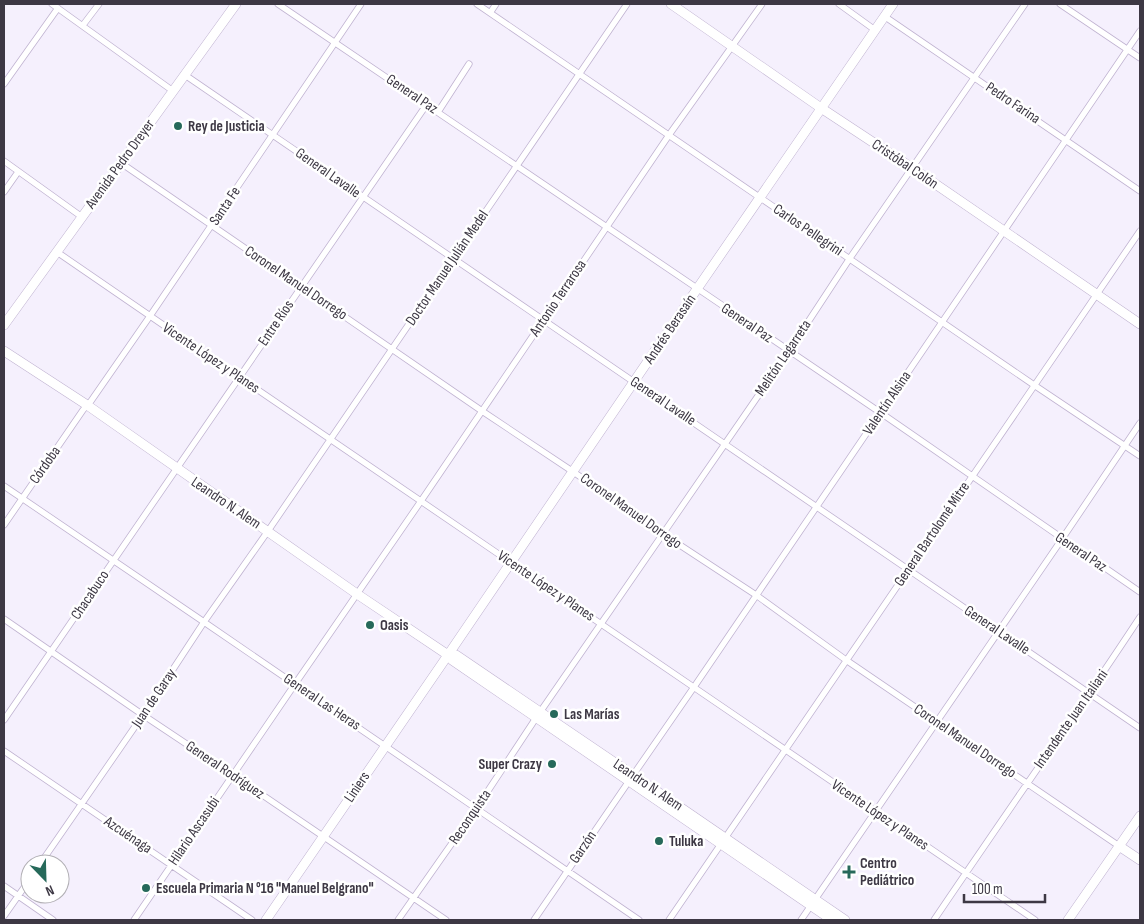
<svg xmlns="http://www.w3.org/2000/svg" width="1144" height="924" font-family="'Sofia Sans Condensed',sans-serif">
  <rect width="100%" height="100%" fill="#f5f0fd"/>
  <g fill="none" stroke-linecap="round" stroke-linejoin="round">
    <g stroke="#c0b3d1" stroke-width="7">
      <path id="street" d="M 52,4 L 173,91
        M 278,4 L 881,413 L 1140,592
        M 477,4 L 1034,385 L 1140,456
        M 839,4 L 875,30
        M 1060,4 L 1140,58
        M 490,13 L 496,4
        M 884,16 L 1140,191
        M 83,25 L 99,4
        M 185,75 L 1140,728
        M 4,84 L 58,8
        M 438,112 L 469,64
        M 4,161 L 82,217
        M 121,163 L 482,411 L 572,471 L 663,534 L 756,595 L 846,660 L 1119,846
        M 4,192 L 18,172
        M 57,252 L 239,377 L 1035,920
        M 4,486 L 204,622 L 639,920
        M 4,525 L 83,410 L 91,401 L 150,316 L 361,4
        M 4,619 L 143,715 L 233,775 L 446,920
        M 4,720 L 427,104
        M 4,751 L 252,920
        M 40,864 L 143,715 L 204,622 L 268,531 L 627,4
        M 4,886 L 53,920
        M 4,916 L 30,879
        M 134,920 L 295,684 L 421,501 L 669,135 L 762,4
        M 398,920 L 476,809 L 536,718 L 789,351 L 850,258 L 1025,4
        M 534,920 L 629,781 L 694,687 L 1140,31
        M 669,920 L 1140,231
        M 801,920 L 1062,539 L 1140,423
        M 934,920 C 1002,819 1073,719 1140,617"/>
    </g>
    <g stroke="#c0b3d1" stroke-width="10">
      <path id="secondary" d="M 671,4 L 821,108 L 912,168 L 1140,324
        M 4,325 L 236,4
        M 4,351 L 87,405 L 357,594 L 448,655 L 452,660 L 832,920
        M 449,655 L 456,655 L 633,775 L 845,920
        M 1119,846 L 1140,860
        M 266,920 L 448,655 L 697,289 L 893,4
        M 1068,920 L 1140,816"/>
    </g>
    <use href="#street" stroke="#fff" stroke-width="5.5"/>
    <use href="#secondary" stroke="#fff" stroke-width="9"/>
  </g>
  <g fill="#26695a" stroke="#fff" stroke-width="2">
    <circle cx="178" cy="126" r="5"/>
    <circle cx="370" cy="625" r="5"/>
    <circle cx="554" cy="714" r="5"/>
    <circle cx="552" cy="764" r="5"/>
    <circle cx="659" cy="841" r="5"/>
    <path d="M846.5 864.5h5v5h5v5h-5v5h-5v-5h-5v-5h5z"/>
    <circle cx="146" cy="888" r="5"/>
  </g>
  <g text-anchor="middle" dominant-baseline="central" stroke-width="5" stroke-linejoin="round" paint-order="stroke">
    <g font-size="15" fill="#3d3844" stroke="#fff">
      <text transform="translate(412 94) rotate(34)">General Paz</text>
      <text transform="translate(1013 103) rotate(34)">Pedro Farina</text>
      <text transform="translate(120 164) rotate(-54)">Avenida Pedro Dreyer</text>
      <text transform="translate(905 164) rotate(34)">Cristóbal Colón</text>
      <text transform="translate(328 173) rotate(35)">General Lavalle</text>
      <text transform="translate(225 206) rotate(-56)">Santa Fe</text>
      <text transform="translate(808 230) rotate(34)">Carlos Pellegrini</text>
      <text transform="translate(447 268) rotate(-56)">Doctor Manuel Julián Medel</text>
      <text transform="translate(296 283) rotate(34)">Coronel Manuel Dorrego</text>
      <text transform="translate(558 298) rotate(-56)">Antonio Terrarosa</text>
      <text transform="translate(276 323) rotate(-56)">Entre Ríos</text>
      <text transform="translate(747 323) rotate(34)">General Paz</text>
      <text transform="translate(670 329) rotate(-56)">Andrés Berasaín</text>
      <text transform="translate(211 358) rotate(34)">Vicente López y Planes</text>
      <text transform="translate(783 358) rotate(-56)">Melitón Legarreta</text>
      <text transform="translate(663 401) rotate(34)">General Lavalle</text>
      <text transform="translate(887 403) rotate(-56)">Valentín Alsina</text>
      <text transform="translate(45 465) rotate(-55)">Córdoba</text>
      <text transform="translate(226 503) rotate(34)">Leandro N. Alem</text>
      <text transform="translate(631 511) rotate(35)">Coronel Manuel Dorrego</text>
      <text transform="translate(932 534) rotate(-56)">General Bartolomé Mitre</text>
      <text transform="translate(1081 552) rotate(34)">General Paz</text>
      <text transform="translate(546 586) rotate(34)">Vicente López y Planes</text>
      <text transform="translate(90 595) rotate(-56)">Chacabuco</text>
      <text transform="translate(997 630) rotate(34)">General Lavalle</text>
      <text transform="translate(154 698) rotate(-56)">Juan de Garay</text>
      <text transform="translate(322 702) rotate(34)">General Las Heras</text>
      <text transform="translate(1071 719) rotate(-55)">Intendente Juan Italiani</text>
      <text transform="translate(965 741) rotate(34)">Coronel Manuel Dorrego</text>
      <text transform="translate(225 770) rotate(34)">General Rodríguez</text>
      <text transform="translate(648 785) rotate(34)">Leandro N. Alem</text>
      <text transform="translate(357 787) rotate(-56)">Liniers</text>
      <text transform="translate(880 815) rotate(34)">Vicente López y Planes</text>
      <text transform="translate(470 817) rotate(-56)">Reconquista</text>
      <text transform="translate(194 831) rotate(-56)">Hilario Ascasubi</text>
      <text transform="translate(128 835) rotate(34)">Azcuénaga</text>
      <text transform="translate(583 847) rotate(-56)">Garzón</text>
    </g>
    <g font-size="15" font-weight="bold" fill="#3d3844" stroke="#fff" text-anchor="start">
      <text x="188" y="126">Rey de Justicia</text>
      <text x="380" y="625">Oasis</text>
      <text x="564" y="714">Las Marías</text>
      <text x="542" y="764" text-anchor="end">Super Crazy</text>
      <text x="669" y="841">Tuluka</text>
      <text x="860" y="863">Centro<tspan x="860" dy="17">Pediátrico</tspan></text>
      <text x="156" y="888">Escuela Primaria N °16 "Manuel Belgrano"</text>
    </g>
  </g>
  <rect width="1144" height="924" fill="none" stroke="#3d3844" stroke-width="10"/>
  <g transform="translate(45 879) rotate(157)"><circle r="24" fill="#ffffff" stroke="#b1afb4"/>
  <path d="M0-4L9 19L0 12L-9 19Z" fill="#26695a"/>
  <text y="-8" font-size="14" font-weight="bold" text-anchor="middle" fill="#3d3844">N</text>
  </g>
  <path d="M964 894v8h81v-8" fill="none" stroke="#3d3844" stroke-width="2.5"/>
  <text x="972" y="894" font-size="15" fill="#3d3844" stroke="#ffffff" stroke-width="4" paint-order="stroke">100 m</text>
</svg>
